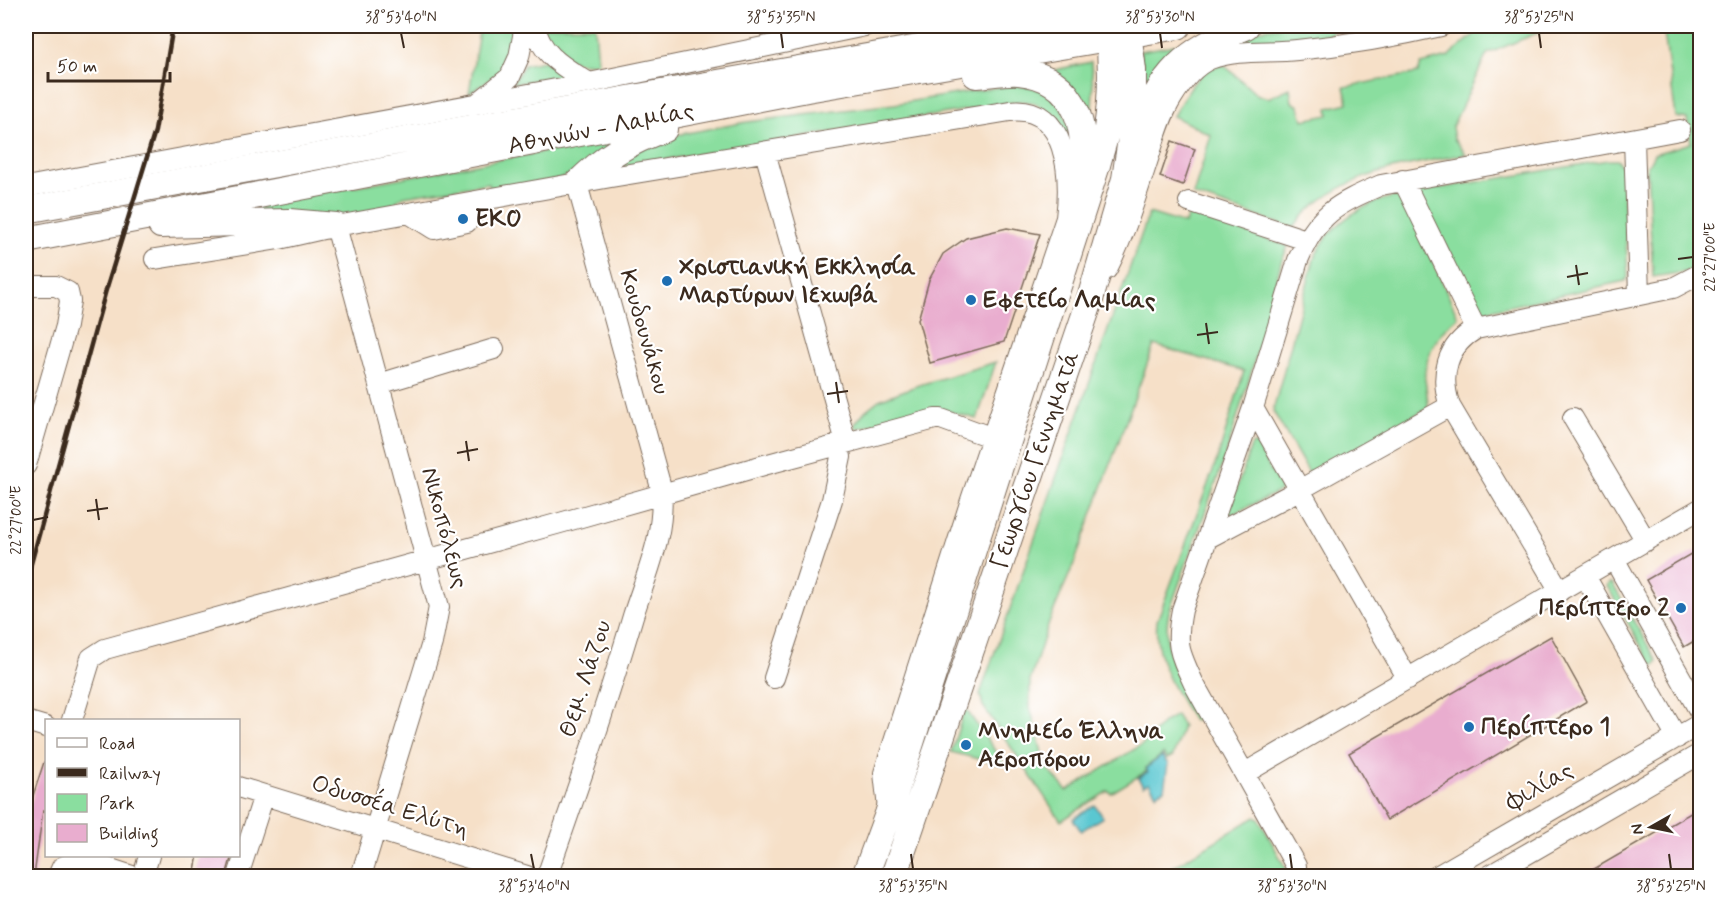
<svg xmlns="http://www.w3.org/2000/svg" width="1726" height="902" font-family="Mynerve,sans-serif">
  <rect width="100%" height="100%" fill="#fff"/>
  <filter id="ink" filterUnits="userSpaceOnUse"><feTurbulence type="fractalNoise" baseFrequency=".0167" numOctaves="2"/><feDisplacementMap in="SourceGraphic" scale="12" xChannelSelector="R" yChannelSelector="G"/><feConvolveMatrix kernelMatrix="1 2 1 2 8 2 1 2 1" color-interpolation-filters="sRGB"/></filter>
  <filter id="wash" filterUnits="userSpaceOnUse"><feTurbulence type="fractalNoise" baseFrequency=".008" numOctaves="4" result="noise"/><feDisplacementMap in="SourceGraphic" scale="24" xChannelSelector="R" yChannelSelector="G"/><feGaussianBlur stdDeviation="1.35" result="paint"/><feColorMatrix in="noise" values="0 0 0 0 0 0 0 0 0 0 0 0 0 0 0 0 0 1.4 0 .05"/><feComposite in="paint" operator="in"/></filter>
  <g filter="url(#wash)">
    <rect width="100%" height="100%" fill="#f6e0c8"/>
    <path fill="#8ade9f" stroke="#62845e" stroke-width="1.5" d="M 480,26 L 518,26 L 508,61 L 496,75 L 469,93 Z
      M 541,26 L 595,26 L 598,63 C 565,67 557,51 541,26 Z
      M 1282,26 L 1326,26 L 1333,32 L 1329,36 C 1290,44 1265,48 1225,39 L 1250,31 Z
      M 1484,26 L 1565,26 L 1544,30 L 1487,54 L 1452,127 L 1454,139 L 1466,154 C 1405,166 1333,173 1293,228 L 1193,195 L 1211,135 L 1173,116 C 1185,96 1198,67 1224,65 L 1256,94 L 1268,98 L 1290,88 L 1292,102 L 1299,106 L 1303,120 L 1329,115 L 1328,108 L 1348,103 L 1344,87 L 1418,73 L 1421,64 L 1448,57 Z
      M 1663,26 L 1700,26 L 1700,266 L 1685,272 L 1653,277 L 1647,167 L 1654,154 L 1691,143 L 1687,119 L 1676,117 Z
      M 1181,44 L 1160,63 L 1145,83 L 1140,51 Z
      M 544,61 L 566,75 L 512,84 L 524,65 Z
      M 1091,62 L 1093,87 L 1092,112 L 1089,111 L 1083,100 L 1055,70 Z
      M 1012,85 L 1032,87 L 1047,93 L 1060,105 L 1071,129 L 1071,149 C 1058,128 1048,100 1020,101 L 603,170 L 657,139 L 676,135 L 747,122 L 894,104 Z
      M 635,135 L 577,172 L 560,179 L 491,191 L 489,183 L 404,196 L 384,210 L 346,217 L 193,216 Z
      M 1608,160 L 1617,160 L 1622,167 L 1628,277 L 1625,281 L 1478,313 L 1417,192 Z
      M 1403,195 L 1458,317 C 1438,334 1425,352 1425,379 C 1426,388 1428,398 1428,408 L 1310,475 L 1273,411 L 1314,259 C 1330,222 1365,201 1403,195 Z
      M 1149,213 L 1185,224 L 1188,213 L 1288,246 L 1281,263 L 1251,373 L 1224,460 L 1169,612 C 1160,654 1180,681 1200,716 L 1199,720 L 1193,721 C 1175,691 1153,658 1157,621 L 1218,457 L 1244,371 L 1154,345 L 1075,561 L 1049,622 L 1030,681 L 1030,707 L 1044,760 L 1049,770 L 1067,791 L 1143,744 L 1164,722 L 1176,715 L 1183,726 L 1173,756 L 1167,759 L 1163,754 L 1145,768 L 1147,771 L 1111,793 L 1108,791 L 1061,821 L 983,706 L 980,694 Z
      M 996,362 L 977,419 L 940,409 L 934,409 L 856,429 L 855,424 L 865,411 L 879,400 L 916,386 Z
      M 1253,444 L 1256,444 L 1282,490 L 1227,517 L 1251,446 Z
      M 1609,583 L 1612,583 L 1657,661 L 1655,665 L 1651,664 L 1607,586 Z
      M 965,708 L 1006,766 L 951,752 Z
      M 1255,817 L 1259,819 L 1290,876 L 1158,876 Z"/>
    <path fill="#5ac7d1" stroke="#4a7878" stroke-width="1.5" d="M 1162,756 L 1168,764 L 1164,789 L 1156,794 L 1149,783 L 1143,786 L 1138,778 L 1148,772 L 1146,768 Z
      M 1095,805 L 1103,817 L 1081,831 L 1073,819 Z"/>
    <g id="blocks">
      <path fill="#e9adcf" d="M 1172,141 L 1195,149 L 1183,185 L 1160,177 Z
        M 1007,228 L 1040,234 L 1004,342 L 930,363 L 918,320 L 929,280 L 943,254 L 966,238 Z
        M 1701,548 L 1701,637 L 1684,647 L 1646,580 Z
        M 1551,636 L 1587,701 L 1387,820 L 1349,753 Z
        M 44,762 L 46,762 L 46,812 L 43,810 L 34,876 L 26,876 L 26,817 Z
        M 1701,807 L 1701,876 L 1582,876 Z
        M 198,855 L 232,855 L 226,876 L 195,870 Z"/>
    </g>
  </g>
  <g filter="url(#ink)">
    <use href="#blocks" fill-opacity="0" stroke="#7c6a5a" stroke-width="1.5"/>
    <g fill="none" stroke-linecap="round" stroke-linejoin="round">
      <g stroke="#7c6a5a" stroke-width="22">
        <path id="minor" d="M 535,26 C 540,55 566,68 589,83
          M 479,102 L 510,77 L 519,57 L 525,26
          M 1634,139 L 1639,295
          M 765,152 L 846,442
          M 1403,180 L 1476,329
          M 26,187 L 589,83 L 865,26
          M 1189,202 L 1306,240
          M 410,214 L 434,229 L 467,222 L 486,200
          M 336,226 L 439,607 L 432,643 L 361,876
          M 155,259 L 279,239 L 336,226 L 611,177 L 1010,111 C 1068,104 1071,178 1066,218 L 971,500 L 884,773 L 888,808
          M 1107,269 C 1126,232 1137,192 1150,153 C 1156,134 1162,114 1172,98 C 1181,83 1194,66 1210,59 C 1237,49 1268,53 1297,50 C 1345,45 1394,37 1441,26
          M 26,286 L 56,286 L 68,292 L 70,301 L 66,326 L 26,465
          M 379,384 L 494,349
          M 1253,408 L 1408,679
          M 1573,418 L 1646,541
          M 1208,538 L 1301,489 L 1450,406
          M 1614,559 L 1700,712
          M 1585,576 L 1677,738
          M 1560,591 L 1450,406 C 1439,375 1447,345 1476,329 L 1673,288 L 1700,274
          M 774,678 L 832,500 L 841,457 L 838,444
          M 72,720 L 91,658 L 105,649 L 560,523 L 764,465 L 935,419 L 941,419 L 993,438
          M 26,721 L 46,727
          M 1245,773 L 1700,509
          M 238,787 L 527,876
          M 1296,866 L 1194,684 C 1179,652 1175,645 1182,610 L 1253,408 L 1298,260 C 1317,214 1337,204 1381,185 L 1680,130
          M 58,876 L 62,867 L 76,861 L 86,861 L 132,876
          M 143,876 L 149,856
          M 238,876 L 264,795
          M 547,876 C 577,790 607,704 633,616 C 646,575 668,528 660,484 L 577,184
          M 1437,876 L 1700,724
          M 1489,876 L 1700,754"/>
      </g>
      <g stroke="#7c6a5a" stroke-width="28">
        <path id="major" d="M 976,75 C 990,74 1005,71 1019,72 C 1081,78 1087,132 1083,183
          M 1139,136 C 1161,71 1184,52 1246,26
          M 577,184 C 604,157 628,142 664,129
          M 26,210 L 650,95 L 1044,26
          M 161,225 L 289,222 L 336,226
          M 26,240 L 807,89 L 1178,26
          M 865,876 L 888,814 L 1097,165 C 1100,153 1104,141 1107,129 C 1112,95 1112,59 1108,26
          M 894,876 L 1088,306 L 1125,179 L 1131,139 L 1133,107 L 1133,70 L 1127,26"/>
      </g>
      <use href="#minor" stroke="#fff" stroke-width="20"/>
      <use href="#major" stroke="#fff" stroke-width="26"/>
      <path stroke="#3b2a1e" stroke-width="4.5" d="M 26,582 L 106,290 L 155,131 L 173,26"/>
    </g>
  </g>
  <path fill="none" stroke="#3b2a1e" stroke-width="2" d="M 401,33 L 404,48M 781,33 L 783,48M 1160,33 L 1162,48M 1539,33 L 1541,48M 1678,259 L 1693,257M 1576,265 L 1579,285M 1567,277 L 1588,273M 1206,323 L 1209,344M 1197,335 L 1218,332M 836,382 L 839,403M 827,394 L 848,391M 466,441 L 469,461M 457,453 L 478,449M 96,499 L 99,520M 87,511 L 108,508M 33,520 L 48,517M 531,854 L 534,869M 911,854 L 913,869M 1290,854 L 1292,869M 1669,854 L 1671,869"/>
  <g fill="#1f6fb2" stroke="#fff" stroke-width="2">
    <circle cx="463" cy="219" r="6"/>
    <circle cx="667" cy="281" r="6"/>
    <circle cx="971" cy="300" r="6"/>
    <circle cx="1681" cy="608" r="6"/>
    <circle cx="1469" cy="727" r="6"/>
    <circle cx="966" cy="745" r="6"/>
  </g>
  <g text-anchor="middle" dominant-baseline="central" stroke-width="4.5" stroke-linejoin="round" paint-order="stroke">
    <g font-size="24" fill="#3b2a1e" stroke="#fff">
      <text transform="translate(601 129) rotate(-11)">Αθηνών - Λαμίας</text>
      <text transform="translate(644 332) rotate(74)">Κουδουνάκου</text>
      <text transform="translate(1036 460) rotate(-71)">Γεωργίου Γεννηματά</text>
      <text transform="translate(444 528) rotate(75)">Νικοπόλεως</text>
      <text transform="translate(586 679) rotate(-72)">Θεμ. Λάζου</text>
      <text transform="translate(1540 787) rotate(-30)">Φιλίας</text>
      <text transform="translate(390 807) rotate(17)">Οδυσσέα Ελύτη</text>
    </g>
    <g font-size="24" font-weight="bold" fill="#3b2a1e" stroke="#fff" text-anchor="start">
      <text x="475" y="219">EKO</text>
      <text x="679" y="267">Χριστιανική Εκκλησία<tspan x="679" dy="28">Μαρτύρων Ιεχωβά</tspan></text>
      <text x="983" y="300">Εφετείο Λαμίας</text>
      <text x="1669" y="608" text-anchor="end">Περίπτερο 2</text>
      <text x="1481" y="727">Περίπτερο 1</text>
      <text x="978" y="731">Μνημείο Έλληνα<tspan x="978" dy="28">Αεροπόρου</tspan></text>
    </g>
  </g>
  <rect width="1726" height="902" fill="none" stroke="#fff" stroke-width="66"/>
  <rect x="45" y="719" width="195" height="138" fill="#ffffff" stroke="#b1aaa5" stroke-width="1.5"/>
  <rect x="57" y="738" width="30" height="9" fill="#ffffff" stroke="#b1aaa5" stroke-width="1.5"/>
  <text x="99" y="749" font-size="18" fill="#3b2a1e">Road</text>
  <rect x="57" y="768" width="30" height="9" fill="#3b2a1e" stroke="#b1aaa5" stroke-width="1.5"/>
  <text x="99" y="779" font-size="18" fill="#3b2a1e">Railway</text>
  <rect x="57" y="794" width="30" height="18" fill="#8ade9f" stroke="#b1aaa5" stroke-width="1.5"/>
  <text x="99" y="809" font-size="18" fill="#3b2a1e">Park</text>
  <rect x="57" y="824" width="30" height="18" fill="#e9adcf" stroke="#b1aaa5" stroke-width="1.5"/>
  <text x="99" y="839" font-size="18" fill="#3b2a1e">Building</text>
  <g transform="translate(1651 827) rotate(261)" stroke="#ffffff" stroke-width="4.5" paint-order="stroke">
  <path d="M0-4.5L10 22L0 15L-10 22Z" fill="#3b2a1e"/>
  <text y="-9" font-size="16" font-weight="bold" text-anchor="middle" fill="#3b2a1e">N</text>
  </g>
  <path d="M48 72v9h122v-9" fill="none" stroke="#3b2a1e" stroke-width="3"/>
  <text x="57" y="72" font-size="18" fill="#3b2a1e" stroke="#ffffff" stroke-width="4.5" paint-order="stroke">50 m</text>
  <rect x="33" y="33" width="1660" height="836" fill="none" stroke="#3b2a1e" stroke-width="2"/>
  <g font-size="15" text-anchor="middle" fill="#3b2a1e">
    <text x="401" y="22">38°53'40"N</text>
    <text x="781" y="22">38°53'35"N</text>
    <text x="1160" y="22">38°53'30"N</text>
    <text x="1539" y="22">38°53'25"N</text>
    <text transform="translate(1710 257) rotate(-90)" y="5">22°27'00"E</text>
    <text transform="translate(16 520) rotate(-90)" y="5">22°27'00"E</text>
    <text x="534" y="891">38°53'40"N</text>
    <text x="913" y="891">38°53'35"N</text>
    <text x="1292" y="891">38°53'30"N</text>
    <text x="1671" y="891">38°53'25"N</text>
  </g>
</svg>
